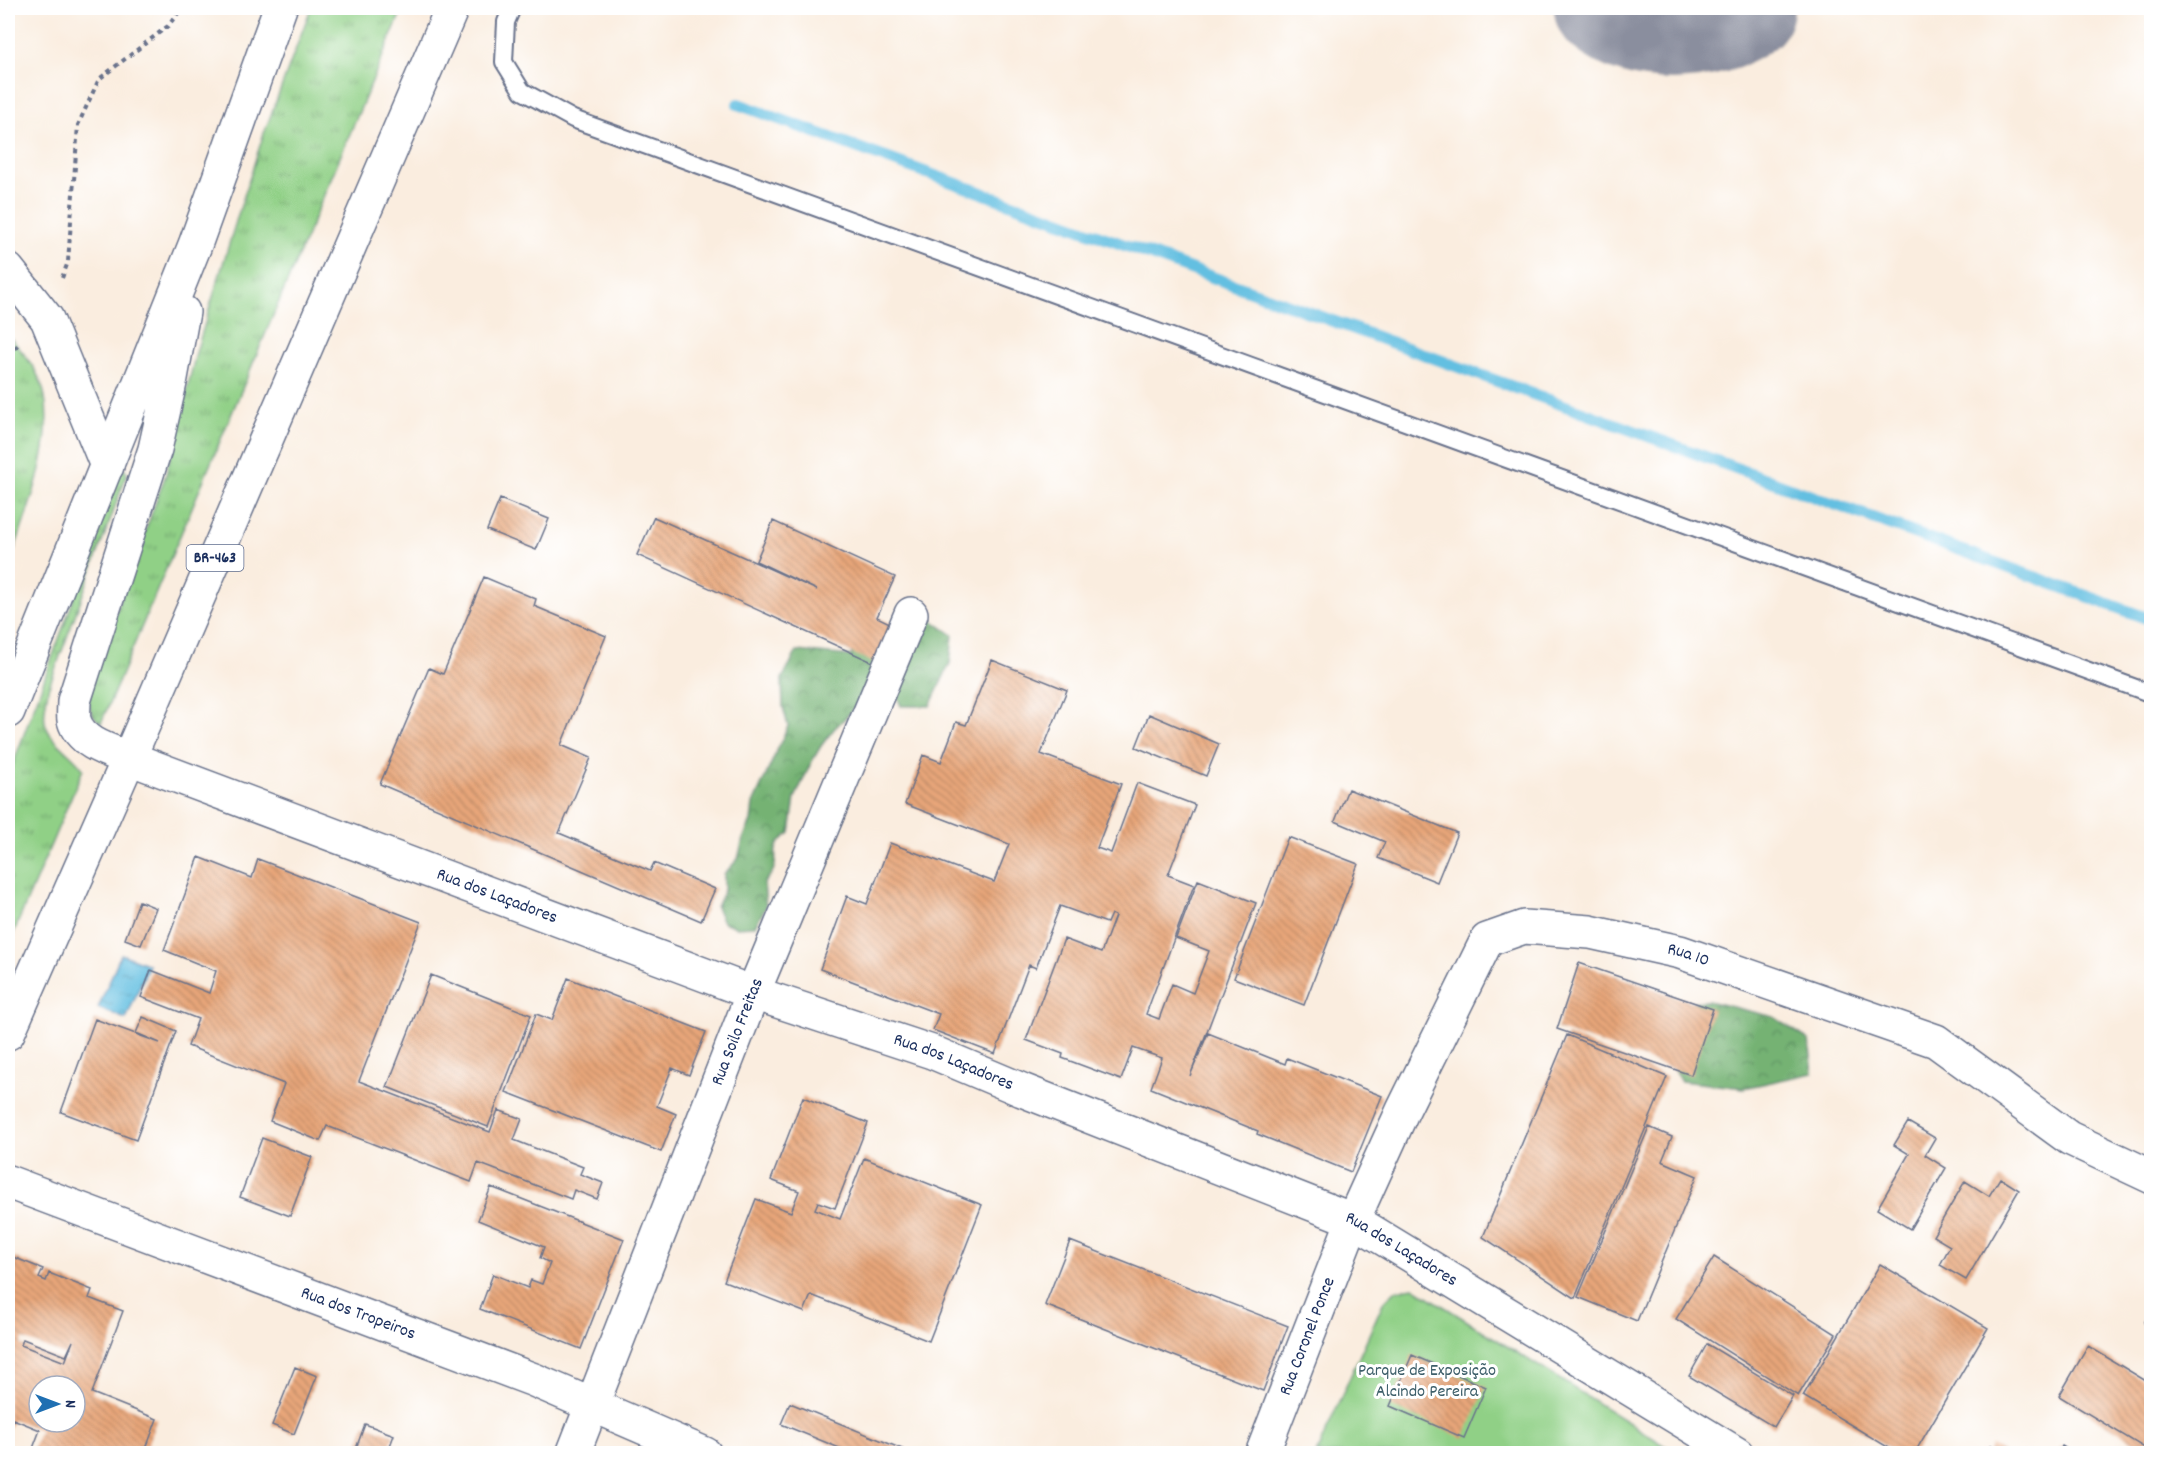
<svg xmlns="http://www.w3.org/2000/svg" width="2159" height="1461" font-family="Dekko,sans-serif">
  <defs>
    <pattern id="grass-tufts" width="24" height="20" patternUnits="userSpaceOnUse" patternTransform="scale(1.5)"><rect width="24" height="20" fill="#90d086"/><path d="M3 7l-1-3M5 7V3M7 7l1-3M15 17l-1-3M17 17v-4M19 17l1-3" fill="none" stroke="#75a971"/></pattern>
    <pattern id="forest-crowns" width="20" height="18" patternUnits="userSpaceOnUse" patternTransform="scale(1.5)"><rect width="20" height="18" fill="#74b273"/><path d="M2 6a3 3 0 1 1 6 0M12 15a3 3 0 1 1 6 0" fill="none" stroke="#5e9162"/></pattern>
    <pattern id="water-ripples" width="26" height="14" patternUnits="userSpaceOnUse" patternTransform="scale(1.5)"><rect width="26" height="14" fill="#63bfe1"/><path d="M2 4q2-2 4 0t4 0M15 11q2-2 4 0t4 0" fill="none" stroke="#519cba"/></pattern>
    <pattern id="building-back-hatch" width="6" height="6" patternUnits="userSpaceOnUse" patternTransform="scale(1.5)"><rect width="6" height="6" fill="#e8a679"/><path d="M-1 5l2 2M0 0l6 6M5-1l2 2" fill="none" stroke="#b86"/></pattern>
  </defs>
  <rect width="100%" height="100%" fill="#fff"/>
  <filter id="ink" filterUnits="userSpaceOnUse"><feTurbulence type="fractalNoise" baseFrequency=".0167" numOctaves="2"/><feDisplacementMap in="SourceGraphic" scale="12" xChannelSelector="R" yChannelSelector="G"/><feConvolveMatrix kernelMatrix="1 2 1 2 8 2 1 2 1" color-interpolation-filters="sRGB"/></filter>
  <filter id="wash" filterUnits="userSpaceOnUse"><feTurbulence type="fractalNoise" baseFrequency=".008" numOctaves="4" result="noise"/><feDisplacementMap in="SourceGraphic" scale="24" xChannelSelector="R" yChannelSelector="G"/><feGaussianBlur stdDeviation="1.35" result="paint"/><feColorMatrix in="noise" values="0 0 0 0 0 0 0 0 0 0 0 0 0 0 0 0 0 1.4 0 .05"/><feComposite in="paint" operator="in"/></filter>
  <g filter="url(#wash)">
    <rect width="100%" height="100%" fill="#faeddf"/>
    <path fill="url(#grass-tufts)" stroke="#568072" stroke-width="1.5" d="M 311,8 L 403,8 L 101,723 C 87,713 89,701 89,686 L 166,474 L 197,349 L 237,218 L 263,136 Z
      M 8,335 C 20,349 32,362 40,380 C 62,430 25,519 8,567 Z
      M 121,469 L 125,470 L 127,474 L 48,689 C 47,700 43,712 45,722 C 49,742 73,753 83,769 L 8,946 L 8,778 Z"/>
    <path fill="url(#forest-crowns)" stroke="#487068" stroke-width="1.5" d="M 842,606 L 888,632 L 857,706 L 834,729 L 821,746 L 811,763 L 795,798 L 790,833 C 766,851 781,853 773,871 C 771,875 767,879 764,883 L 766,907 L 755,926 L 736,927 L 723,922 L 716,907 L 724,890 L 724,874 L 738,859 L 743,839 L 751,821 L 753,804 L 788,726 L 783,707 L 782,679 L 797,651 L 852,656 Z
      M 932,620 L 953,635 L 950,663 L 930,706 L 901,706 L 894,690 C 912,665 917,662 912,631 Z
      M 1708,1001 L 1774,1017 L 1809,1040 L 1813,1073 L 1744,1088 L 1681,1081 L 1658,1042 L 1667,1003 Z"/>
    <path fill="#90d086" stroke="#568072" stroke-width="1.5" d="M 1413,1287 L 1677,1453 L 1316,1454 L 1383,1303 L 1396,1290 Z"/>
    <path fill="url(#water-ripples)" stroke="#3f77a0" stroke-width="1.5" d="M 121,954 L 149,965 L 126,1019 L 98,1008 Z"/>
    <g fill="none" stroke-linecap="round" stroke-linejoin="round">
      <path stroke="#63bfe1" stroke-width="12" d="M 738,104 L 2152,620"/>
      <path stroke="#8a8e9e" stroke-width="102" d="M 1605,8 C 1639,37 1708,35 1743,8"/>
    </g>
    <g id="blocks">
      <path fill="url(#building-back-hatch)" fill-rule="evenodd" d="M 500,499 L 549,519 L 536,550 L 487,530 Z
        M 654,517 L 817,590 L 756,561 L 773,521 L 895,577 L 877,617 L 898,627 L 881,666 L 637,555 Z
        M 484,577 L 536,599 L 534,606 L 606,636 L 561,745 L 591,758 L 559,833 L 650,871 L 654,863 L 715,889 L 701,921 L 380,784 L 429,668 L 443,674 Z
        M 992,660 L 1067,690 L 1041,754 L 1121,784 L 1097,848 L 1111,853 L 1137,783 L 1195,805 L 1168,875 L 1194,885 L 1146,1014 L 1159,1019 L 1172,984 L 1193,993 L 1209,951 L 1176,938 L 1198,880 L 1256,903 L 1190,1076 L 1208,1033 L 1285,1064 L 1287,1058 L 1382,1096 L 1351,1172 L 1257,1134 L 1258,1131 L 1151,1088 L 1162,1058 L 1133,1048 L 1121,1080 L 1062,1058 L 1063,1054 L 1026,1040 L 1064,939 L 1101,953 L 1115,916 L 1111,914 L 1107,923 L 1060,906 L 1036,968 L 1029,965 L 995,1054 L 933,1030 L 939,1014 L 820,969 L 847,896 L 867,904 L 890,843 L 994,882 L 1009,844 L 905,804 L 923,755 L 941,762 L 956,722 L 966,725 Z
        M 1149,714 L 1219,744 L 1206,776 L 1136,747 Z
        M 1348,789 L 1457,833 L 1437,882 L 1378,858 L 1385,842 L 1335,821 Z
        M 1288,837 L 1358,864 L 1304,1005 L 1234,978 Z
        M 199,857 L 252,878 L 258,859 L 421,922 L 359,1081 L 490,1132 L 498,1110 L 522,1119 L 514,1140 L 583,1167 L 580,1174 L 603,1183 L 597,1199 L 574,1190 L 571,1199 L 478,1163 L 471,1182 L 327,1126 L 320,1141 L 270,1121 L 284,1084 L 188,1046 L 198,1019 L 141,997 L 151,970 L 209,993 L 216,971 L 164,950 Z
        M 139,901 L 156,908 L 141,945 L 125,939 Z
        M 1579,963 L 1713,1009 L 1691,1075 L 1557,1029 Z
        M 431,975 L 531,1015 L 488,1127 L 387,1087 Z
        M 568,978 L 706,1032 L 689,1075 L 672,1068 L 657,1106 L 676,1114 L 661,1152 L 506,1092 L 536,1014 L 552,1020 Z
        M 143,1017 L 176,1031 L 136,1140 L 61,1112 L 95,1019 L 160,1043 L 136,1033 Z
        M 1567,1035 L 1667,1077 L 1575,1298 L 1483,1237 Z
        M 803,1097 L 868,1123 L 835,1208 L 818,1202 L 815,1209 L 840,1219 L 864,1158 L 982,1205 L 929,1341 L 811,1295 L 804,1312 L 724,1281 L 756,1199 L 791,1212 L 799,1191 L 771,1180 Z
        M 1908,1122 L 1935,1138 L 1925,1155 L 1946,1168 L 1910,1229 L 1877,1209 L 1909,1154 L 1894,1145 Z
        M 1649,1127 L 1672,1137 L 1662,1161 L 1697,1176 L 1637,1321 L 1578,1297 Z
        M 262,1138 L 312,1157 L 290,1216 L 240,1197 Z
        M 2000,1178 L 2019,1190 L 1966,1280 L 1940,1265 L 1950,1246 L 1933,1236 L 1965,1181 L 1989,1196 Z
        M 491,1187 L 624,1239 L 581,1349 L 480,1309 L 493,1274 L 528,1288 L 531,1280 L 542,1284 L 550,1263 L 540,1258 L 544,1247 L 478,1220 Z
        M 1070,1241 L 1288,1326 L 1263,1391 L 1045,1305 Z
        M 8,1255 L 43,1269 L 39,1278 L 46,1281 L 49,1273 L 92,1290 L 89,1298 L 123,1311 L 92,1393 L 157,1419 L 144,1454 L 38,1454 L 32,1451 L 40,1430 L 13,1419 L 8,1431 ZM 23,1339 L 66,1356 L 73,1341 L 65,1362 L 21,1345 ZM 39,1386 L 75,1386 L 75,1422 L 39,1422 Z
        M 1714,1257 L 1836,1334 L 1798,1396 L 1676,1319 Z
        M 1880,1264 L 1988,1328 L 1914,1454 L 1899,1454 L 1803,1396 Z
        M 2151,1310 L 2151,1327 L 2144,1323 Z
        M 1707,1344 L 1793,1396 L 1774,1427 L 1689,1376 Z
        M 2088,1346 L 2151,1384 L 2151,1452 L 2059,1396 Z
        M 1412,1355 L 1486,1387 L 1464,1438 L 1390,1406 Z
        M 295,1367 L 317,1376 L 294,1434 L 272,1425 Z
        M 790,1403 L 912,1453 L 912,1454 L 854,1454 L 781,1424 Z
        M 365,1424 L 394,1435 L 387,1454 L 354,1454 Z
        M 1991,1445 L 2005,1454 L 1986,1454 Z
        M 2062,1446 L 2075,1454 L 2058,1454 Z"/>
    </g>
  </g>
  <g filter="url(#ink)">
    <use href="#blocks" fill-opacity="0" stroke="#69728b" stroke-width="1.5"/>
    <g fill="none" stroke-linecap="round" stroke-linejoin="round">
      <g stroke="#69728b" stroke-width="20">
        <path id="service" d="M 512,8 L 506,22 L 504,62 L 522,91 L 573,119 L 2152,694"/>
      </g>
      <g stroke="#69728b" stroke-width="36">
        <g id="minor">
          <path id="s1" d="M 129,758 L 753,993 L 932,1052 L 1022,1090 L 1353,1220 L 1737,1454"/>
          <path id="s2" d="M 8,1182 L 534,1380 L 705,1454"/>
          <path id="s3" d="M 573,1454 L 753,993 L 911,614"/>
          <path id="s4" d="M 1262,1454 L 1353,1220 L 1403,1110 L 1487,940 L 1524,927 L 1590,932 L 1680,952 L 1936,1041 L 2069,1138 L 2152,1177"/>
        </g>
      </g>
      <g stroke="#69728b" stroke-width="36">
        <path id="primary" d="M 8,711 L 195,245 L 280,8
          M 129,758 C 110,751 80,743 74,720 C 73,715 74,707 74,701 L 155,449 L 171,378 L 183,312
          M 8,1033 L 129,758 L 452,8"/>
      </g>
      <g stroke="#69728b" stroke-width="36">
        <path id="trunk" d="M 8,270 L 47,319 L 107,466"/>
      </g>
      <path stroke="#69728b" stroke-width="4" stroke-dasharray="4.5 4.5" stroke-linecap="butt" d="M 62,278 L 68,262 L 78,125 L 99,79 L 168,26 L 182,8
        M 8,355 L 18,345"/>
      <use href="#service" stroke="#fff" stroke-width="16"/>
      <use href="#minor" stroke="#fff" stroke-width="33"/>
      <use href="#primary" stroke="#fff" stroke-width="33"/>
      <use href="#trunk" stroke="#fff" stroke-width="33"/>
    </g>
  </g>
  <g text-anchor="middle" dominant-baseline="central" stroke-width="6" stroke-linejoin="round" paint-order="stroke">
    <rect fill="#fff" stroke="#5f6d8e" stroke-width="1.5" x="186.5" y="545" width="57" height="26" rx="4.5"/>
    <g font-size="16" font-weight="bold" fill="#1b2f5e">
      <text x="215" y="558">BR-463</text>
    </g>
    <g font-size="18" fill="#1b2f5e" stroke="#fff">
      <text stroke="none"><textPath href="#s1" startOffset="393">Rua dos Laçadores</textPath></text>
      <text stroke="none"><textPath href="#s4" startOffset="768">Rua 10</textPath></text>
      <text stroke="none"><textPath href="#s3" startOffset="453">Rua Soilo Freitas</textPath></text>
      <text stroke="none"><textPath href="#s1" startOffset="879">Rua dos Laçadores</textPath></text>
      <text stroke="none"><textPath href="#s1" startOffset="1365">Rua dos Laçadores</textPath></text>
      <text stroke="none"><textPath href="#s2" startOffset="374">Rua dos Tropeiros</textPath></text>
      <text stroke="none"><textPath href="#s4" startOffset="126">Rua Coronel Ponce</textPath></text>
    </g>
    <g font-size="18" fill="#3e5f6a" stroke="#fff">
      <text x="1427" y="1371">Parque de Exposição<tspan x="1427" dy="21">Alcindo Pereira</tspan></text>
    </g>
  </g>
  <rect width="2159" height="1461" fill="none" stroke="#fff" stroke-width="30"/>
  <g transform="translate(57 1404) rotate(90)"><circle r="28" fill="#ffffff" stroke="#a4acbf" stroke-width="1.5"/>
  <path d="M0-4.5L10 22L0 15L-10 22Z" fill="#1f6fb2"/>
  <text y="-9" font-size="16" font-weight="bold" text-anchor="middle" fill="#1b2f5e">N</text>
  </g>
</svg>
